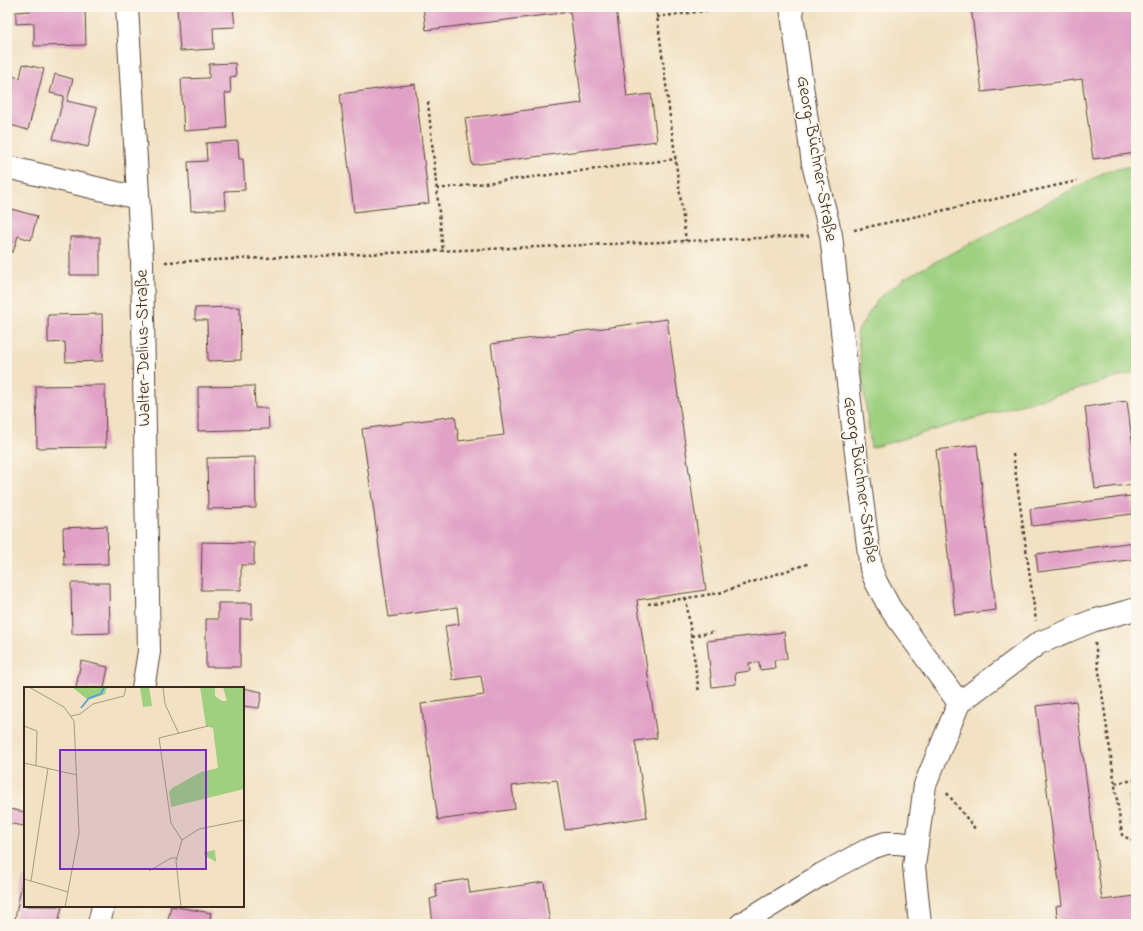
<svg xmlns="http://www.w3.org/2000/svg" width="1143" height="931" font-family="'Indie Flower',sans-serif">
  <rect width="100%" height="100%" fill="#fbf7ec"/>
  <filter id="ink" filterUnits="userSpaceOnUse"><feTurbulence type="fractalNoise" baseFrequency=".025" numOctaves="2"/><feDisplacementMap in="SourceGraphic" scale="8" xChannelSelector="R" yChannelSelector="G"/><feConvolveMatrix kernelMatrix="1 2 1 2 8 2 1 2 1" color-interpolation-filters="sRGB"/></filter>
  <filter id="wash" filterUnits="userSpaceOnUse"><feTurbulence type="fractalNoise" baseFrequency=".012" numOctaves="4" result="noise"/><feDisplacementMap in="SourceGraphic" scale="16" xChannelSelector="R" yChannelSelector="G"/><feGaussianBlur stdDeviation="0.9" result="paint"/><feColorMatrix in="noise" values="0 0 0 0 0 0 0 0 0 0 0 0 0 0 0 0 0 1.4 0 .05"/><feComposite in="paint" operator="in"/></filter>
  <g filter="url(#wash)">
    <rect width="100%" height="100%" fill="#f2e1c3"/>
    <path fill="#9ed080" stroke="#6c7d4f" d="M 1136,165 L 1136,372 L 871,448 L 857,332 L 878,299 L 905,278 L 1107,171 Z
      M 1136,795 L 1136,829 L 1131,826 L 1128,796 Z"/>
    <g id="blocks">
      <path fill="#e1a1c6" d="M 30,7 L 85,7 L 86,45 L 34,46 L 34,23 L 16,24 L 16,12 L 30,11 Z
        M 177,7 L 233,7 L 235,27 L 213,28 L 214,49 L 180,51 Z
        M 423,7 L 616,7 L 627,97 L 651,94 L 657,141 L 472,165 L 465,118 L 582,103 L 570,12 L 426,30 Z
        M 971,7 L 1136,7 L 1136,153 L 1093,159 L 1082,79 L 982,92 Z
        M 235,63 L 236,76 L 230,77 L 231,93 L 225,93 L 227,128 L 184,131 L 181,79 L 209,78 L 209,64 Z
        M 23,64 L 44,69 L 28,130 L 7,124 L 7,75 L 20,78 Z
        M 55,74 L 73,79 L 67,101 L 97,108 L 88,147 L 53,139 L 64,96 L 50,93 Z
        M 415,84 L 429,203 L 354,212 L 340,94 Z
        M 238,141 L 239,159 L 243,159 L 245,190 L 225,191 L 226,209 L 191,211 L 188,162 L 207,161 L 206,143 Z
        M 7,208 L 37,216 L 31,240 L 18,236 L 13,252 L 7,251 Z
        M 70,237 L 100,237 L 100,275 L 70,275 Z
        M 240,307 L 241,360 L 208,361 L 207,320 L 195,320 L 195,308 Z
        M 102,314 L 103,361 L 66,362 L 65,342 L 48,343 L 48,315 Z
        M 667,319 L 706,590 L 637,600 L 657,738 L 635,741 L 647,817 L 565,830 L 557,780 L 512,786 L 515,809 L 438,820 L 421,704 L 484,695 L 481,676 L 453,680 L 445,626 L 459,624 L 457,607 L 389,617 L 362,429 L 455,416 L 459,441 L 504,435 L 491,344 Z
        M 105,385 L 106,447 L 37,448 L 36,386 Z
        M 254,386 L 255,408 L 268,408 L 269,429 L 198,431 L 198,387 Z
        M 1127,401 L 1136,470 L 1136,484 L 1095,489 L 1085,407 Z
        M 977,445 L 996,610 L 955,615 L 936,450 Z
        M 255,457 L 256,508 L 208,509 L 207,458 Z
        M 1131,496 L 1133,514 L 1032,526 L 1030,509 Z
        M 107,526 L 108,564 L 64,565 L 63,528 Z
        M 202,542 L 254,543 L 254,565 L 241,565 L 241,590 L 201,590 Z
        M 1136,542 L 1136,559 L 1038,572 L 1036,554 Z
        M 71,583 L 109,583 L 110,633 L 72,634 Z
        M 218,603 L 252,603 L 252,619 L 240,619 L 240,667 L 206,667 L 206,619 L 218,619 Z
        M 784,632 L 787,659 L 774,660 L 775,668 L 760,670 L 759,662 L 749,663 L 750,671 L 735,673 L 736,684 L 712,687 L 707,641 Z
        M 81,661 L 108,667 L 104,688 L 76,688 Z
        M 243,688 L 262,692 L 259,708 L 243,706 Z
        M 1076,701 L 1102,900 L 1136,896 L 1136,924 L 1113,924 L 1113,922 L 1093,924 L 1058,924 L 1056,906 L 1062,905 L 1036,706 Z
        M 9,809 L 25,812 L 24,826 L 7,823 Z
        M 23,877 L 25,877 L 25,906 L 62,906 L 58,924 L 14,924 Z
        M 468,879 L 470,893 L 544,882 L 550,924 L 433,924 L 430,899 L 437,897 L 435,884 Z
        M 171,906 L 211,913 L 209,924 L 167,924 Z"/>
    </g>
  </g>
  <g filter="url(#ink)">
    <use href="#blocks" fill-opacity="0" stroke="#564537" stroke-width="1"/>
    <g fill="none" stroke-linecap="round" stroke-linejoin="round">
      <g stroke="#564537" stroke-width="24">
        <path id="minor" d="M 127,7 L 142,262 L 149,652 L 143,688
          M 791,7 L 813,164 L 831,235 L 856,453 L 871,569 L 876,582 L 890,608 L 959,703
          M 7,167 L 138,198
          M 959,703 L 1039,643 L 1092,621 L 1136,609
          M 99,924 L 103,906
          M 741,924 L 822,874 L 871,848 L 886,843 L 897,843 L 917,845
          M 920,924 L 914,866 L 925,785 L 959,703"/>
      </g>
      <path stroke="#564537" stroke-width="2.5" stroke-dasharray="3 3" stroke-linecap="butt" d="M 656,7 L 686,241
        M 657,17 L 728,8
        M 428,102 L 443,252
        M 437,189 L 676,159
        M 854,230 L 1077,181
        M 165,262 L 809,236
        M 1013,454 L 1036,621
        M 686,598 L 699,693
        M 648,604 L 719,593 L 810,563
        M 691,636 L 715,632
        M 1095,643 L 1122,835 L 1136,843
        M 1115,783 L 1136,780
        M 947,793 L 976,830"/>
      <use href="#minor" stroke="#fff" stroke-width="22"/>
    </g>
  </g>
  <g text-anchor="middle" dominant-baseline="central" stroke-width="3.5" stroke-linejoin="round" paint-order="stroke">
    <g font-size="18" fill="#3b2a1e" stroke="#fbf7ec">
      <text transform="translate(816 159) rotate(80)">Georg-Büchner-Straße</text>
      <text transform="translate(144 348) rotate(-91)">Walter-Delius-Straße</text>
      <text transform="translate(860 480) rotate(82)">Georg-Büchner-Straße</text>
    </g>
  </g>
  <g transform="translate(24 687)">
    <rect width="220" height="220" fill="#f2e1c3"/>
    <path d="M 48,0 L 83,0 L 81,7 L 64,13 ZM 116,0 L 125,0 L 128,19 L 119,20 ZM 176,0 L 191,0 L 191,9 L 198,14 L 203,14 L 199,0 L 220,0 L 220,102 L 147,120 L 145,105 L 148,101 L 177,85 L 194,81 L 189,41 L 182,39 ZM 191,163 L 192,175 L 180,168 L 180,165 Z" fill="#9ed080"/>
    <path fill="none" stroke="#5ca4d3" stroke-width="2" d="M 57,21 L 65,11 L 77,7 L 80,0"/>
    <path fill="none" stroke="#a99881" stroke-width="1" d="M 5,0 L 40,20 L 50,34 L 55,146 L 41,220M 139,0 L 141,17 L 155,47M 47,29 L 56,27 L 69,17 L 100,9 L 102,0M 0,39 L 13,44 L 12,79M 0,76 L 53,88M 158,153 L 147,136 L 135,51 L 184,39M 158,153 L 175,142 L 220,133M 125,184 L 147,171 L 153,171M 0,192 L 44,205M 7,194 L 24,81M 157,220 L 152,174 L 158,153"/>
    <path fill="#7b2cbf" fill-opacity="0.15" stroke="#7b2cbf" stroke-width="2" d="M 36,63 L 182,63 L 182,182 L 36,182 Z"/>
    <rect width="220" height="220" fill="none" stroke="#3b2a1e" stroke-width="2"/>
  </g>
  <rect width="1143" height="931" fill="none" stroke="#fbf7ec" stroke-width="24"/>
</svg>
